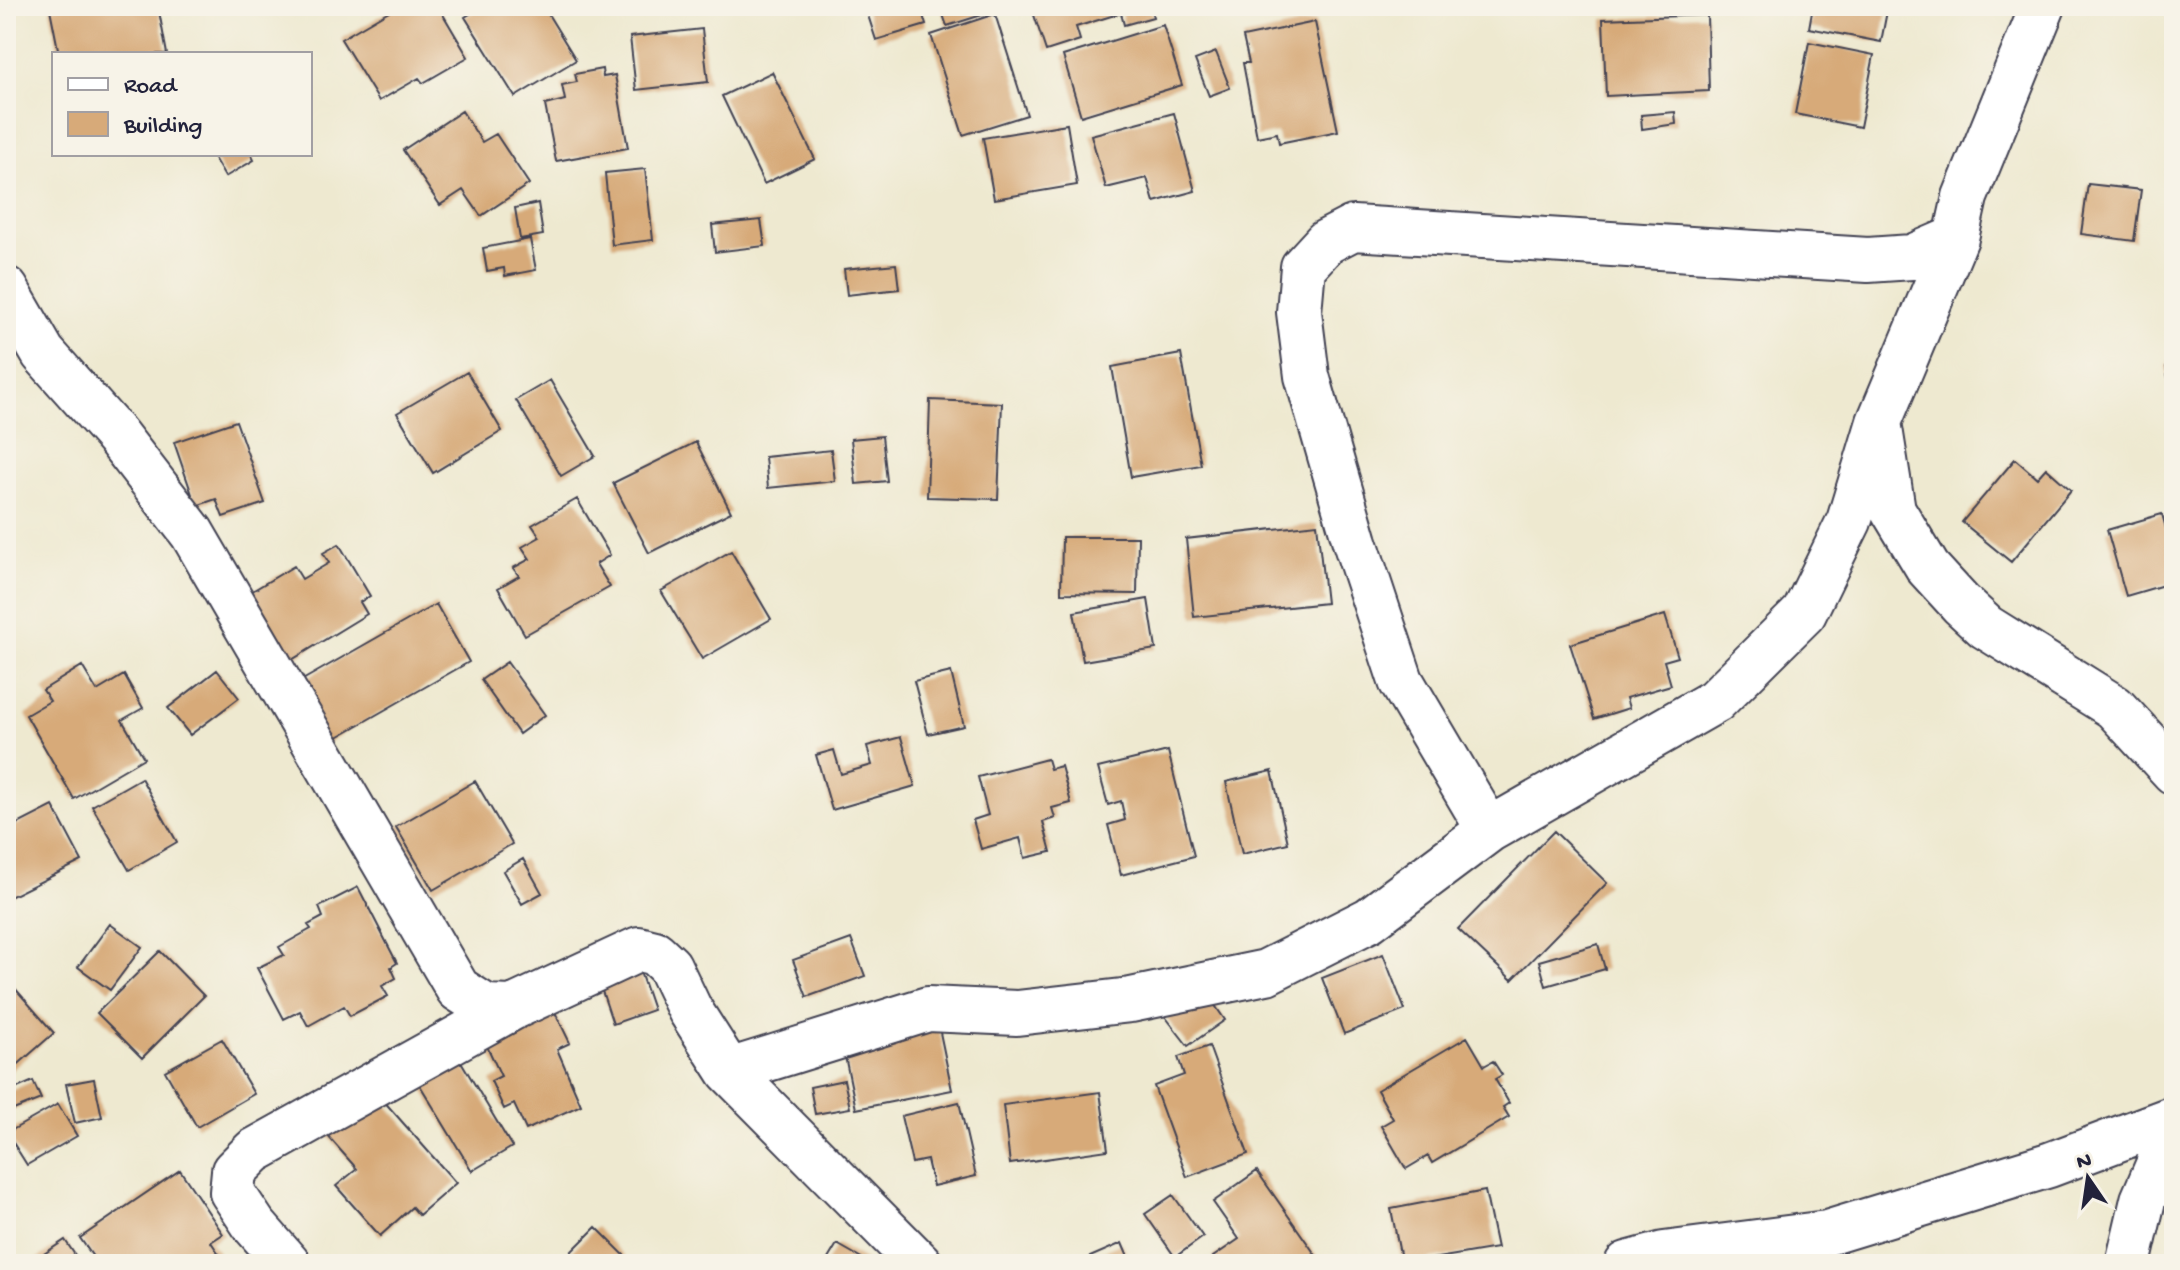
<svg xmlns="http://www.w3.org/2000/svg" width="2180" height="1270" font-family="'Gochi Hand',sans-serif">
  <rect width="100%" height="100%" fill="#f7f3e8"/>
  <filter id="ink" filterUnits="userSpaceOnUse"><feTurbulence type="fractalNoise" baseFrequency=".0125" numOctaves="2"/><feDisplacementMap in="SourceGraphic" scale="16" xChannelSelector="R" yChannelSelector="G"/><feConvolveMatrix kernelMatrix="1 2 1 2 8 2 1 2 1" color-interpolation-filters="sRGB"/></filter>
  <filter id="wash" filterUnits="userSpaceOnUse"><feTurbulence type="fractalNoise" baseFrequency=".006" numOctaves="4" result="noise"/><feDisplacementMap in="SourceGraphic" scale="32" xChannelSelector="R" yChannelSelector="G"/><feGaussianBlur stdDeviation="1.8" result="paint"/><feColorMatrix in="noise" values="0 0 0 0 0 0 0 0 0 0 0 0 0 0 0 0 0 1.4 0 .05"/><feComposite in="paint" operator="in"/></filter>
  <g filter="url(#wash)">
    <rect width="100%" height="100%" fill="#eee9d0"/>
    <g id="blocks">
      <path fill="#d7aa79" d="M 63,6 L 158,6 L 167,54 L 59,54 L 50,9 Z
        M 386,6 L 438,6 L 468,57 L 423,83 L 419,78 L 379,101 L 341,39 L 389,11 Z
        M 483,6 L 543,6 L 576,60 L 515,97 L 465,17 Z
        M 865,6 L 920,6 L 926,25 L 876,40 Z
        M 940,6 L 1006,6 L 1007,7 L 947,26 Z
        M 1051,6 L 1150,6 L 1153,17 L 1124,25 L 1121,13 L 1076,27 L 1080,40 L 1046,51 L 1033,12 Z
        M 1813,6 L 1888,6 L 1881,42 L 1809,28 Z
        M 995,14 L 1027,115 L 963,135 L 931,35 Z
        M 1707,15 L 1709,91 L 1606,96 L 1603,19 Z
        M 1315,22 L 1338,131 L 1279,143 L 1277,133 L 1257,137 L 1243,63 L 1249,63 L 1243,37 Z
        M 1163,25 L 1182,85 L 1081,116 L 1063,56 Z
        M 702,29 L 708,82 L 636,90 L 630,37 Z
        M 1809,42 L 1874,55 L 1860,127 L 1795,114 Z
        M 1216,52 L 1230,88 L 1209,96 L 1195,60 Z
        M 602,69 L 603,77 L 615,75 L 628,148 L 556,161 L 545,105 L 565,100 L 562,85 L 577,82 L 575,74 Z
        M 772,72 L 815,159 L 764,184 L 722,96 Z
        M 462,111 L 482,142 L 496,134 L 529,184 L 481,216 L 463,190 L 440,205 L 403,150 Z
        M 1675,112 L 1676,124 L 1642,129 L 1641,115 Z
        M 1174,113 L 1195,191 L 1154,202 L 1147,178 L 1106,188 L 1091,135 Z
        M 1067,124 L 1077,185 L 994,199 L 983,138 Z
        M 221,154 L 251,154 L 254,160 L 225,177 L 214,158 Z
        M 645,169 L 653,240 L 612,245 L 605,173 Z
        M 2088,184 L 2141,190 L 2134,241 L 2081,234 Z
        M 538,203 L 543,235 L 520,239 L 515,208 Z
        M 761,220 L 765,246 L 715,252 L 712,225 Z
        M 530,239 L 536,270 L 505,276 L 504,268 L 487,271 L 483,248 Z
        M 896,264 L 899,289 L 847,295 L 844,269 Z
        M 1181,354 L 1201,465 L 1131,477 L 1112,367 Z
        M 2174,363 L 2174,407 L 2172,407 L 2166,364 Z
        M 467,372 L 502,431 L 433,473 L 397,413 Z
        M 550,380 L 595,456 L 561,476 L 516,400 Z
        M 930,400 L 1002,403 L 998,499 L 927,497 Z
        M 236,421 L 265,503 L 223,517 L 216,499 L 196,506 L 174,442 Z
        M 882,436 L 887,481 L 856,484 L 851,439 Z
        M 696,442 L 731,512 L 649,553 L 613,483 Z
        M 831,450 L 835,481 L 768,488 L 765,457 Z
        M 2015,459 L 2037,478 L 2046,468 L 2071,490 L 2011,562 L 1962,522 Z
        M 577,499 L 610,555 L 596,564 L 610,587 L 525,635 L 498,588 L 519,576 L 513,568 L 530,559 L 522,547 L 540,537 L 532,525 Z
        M 2162,514 L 2174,557 L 2174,582 L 2126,596 L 2107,530 Z
        M 1317,524 L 1326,603 L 1194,617 L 1186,539 Z
        M 1062,537 L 1138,537 L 1137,594 L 1061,593 Z
        M 339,544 L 370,596 L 360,602 L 367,614 L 285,664 L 244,596 L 294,566 L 302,579 L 329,563 L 323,553 Z
        M 731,551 L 771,619 L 702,659 L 661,591 Z
        M 1148,599 L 1156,649 L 1083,661 L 1074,612 Z
        M 436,604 L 469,662 L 325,744 L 292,686 Z
        M 1665,615 L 1678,657 L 1664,661 L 1671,685 L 1626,698 L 1629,708 L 1594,719 L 1570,644 Z
        M 507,662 L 545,715 L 519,734 L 481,680 Z
        M 82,666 L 97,691 L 124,675 L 143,708 L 122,720 L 144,758 L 74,799 L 26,715 L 50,701 L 43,690 Z
        M 217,670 L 239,698 L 190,735 L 168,708 Z
        M 951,672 L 964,726 L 928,734 L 914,681 Z
        M 901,737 L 915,786 L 832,810 L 816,755 L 834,750 L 841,774 L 872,765 L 867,746 Z
        M 1168,751 L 1194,856 L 1121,875 L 1108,825 L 1125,820 L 1121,801 L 1108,805 L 1098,768 Z
        M 1047,759 L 1050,769 L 1061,766 L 1071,803 L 1052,808 L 1055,818 L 1043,822 L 1051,852 L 1025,858 L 1020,838 L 981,849 L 973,820 L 988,815 L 978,777 Z
        M 1272,771 L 1288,843 L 1242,854 L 1226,782 Z
        M 141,778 L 177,842 L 129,870 L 92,806 Z
        M 475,781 L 512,844 L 433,890 L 396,827 Z
        M 53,806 L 82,861 L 10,897 L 6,889 L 6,830 Z
        M 1554,831 L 1607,883 L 1512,980 L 1458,929 Z
        M 523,859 L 542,893 L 522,904 L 503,871 Z
        M 358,887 L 397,963 L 391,967 L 396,978 L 382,986 L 388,996 L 350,1016 L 344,1006 L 308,1026 L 300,1011 L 284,1019 L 257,968 L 284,955 L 279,947 L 311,929 L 308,925 L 323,917 L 319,907 Z
        M 110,924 L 142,947 L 110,990 L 78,967 Z
        M 851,939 L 865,976 L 807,997 L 793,960 Z
        M 1598,944 L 1605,969 L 1546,986 L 1539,961 Z
        M 160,951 L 204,996 L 142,1058 L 97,1013 Z
        M 1383,954 L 1405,1010 L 1344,1034 L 1322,978 Z
        M 636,960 L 653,1010 L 613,1024 L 596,973 Z
        M 6,978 L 54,1033 L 6,1075 Z
        M 1203,988 L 1225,1020 L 1188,1046 L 1164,1015 Z
        M 554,1010 L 570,1043 L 557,1049 L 581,1105 L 526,1130 L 514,1104 L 504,1109 L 491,1081 L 501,1076 L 485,1042 Z
        M 937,1018 L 952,1090 L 856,1109 L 841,1037 Z
        M 1467,1037 L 1484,1066 L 1493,1061 L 1502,1075 L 1495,1079 L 1509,1103 L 1503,1107 L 1509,1117 L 1432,1163 L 1428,1156 L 1406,1169 L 1381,1126 L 1393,1119 L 1377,1090 Z
        M 222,1039 L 254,1094 L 197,1127 L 165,1071 Z
        M 1209,1046 L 1248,1154 L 1187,1177 L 1154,1086 L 1184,1075 L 1178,1057 Z
        M 453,1048 L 512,1147 L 472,1171 L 412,1072 Z
        M 94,1079 L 102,1117 L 75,1123 L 66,1084 Z
        M 844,1080 L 850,1108 L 815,1114 L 810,1087 Z
        M 33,1081 L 41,1099 L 6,1113 L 6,1093 Z
        M 1100,1092 L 1108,1150 L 1010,1164 L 1003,1105 Z
        M 382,1099 L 456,1183 L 419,1215 L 412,1207 L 380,1236 L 336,1186 L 357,1169 L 327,1135 L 355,1112 L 360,1118 Z
        M 959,1102 L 976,1176 L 933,1186 L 927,1160 L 912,1163 L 901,1116 Z
        M 58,1104 L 77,1136 L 27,1165 L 7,1133 Z
        M 180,1170 L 223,1234 L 211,1242 L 219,1254 L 204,1264 L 98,1264 L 80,1238 Z
        M 1257,1171 L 1317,1257 L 1308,1264 L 1218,1264 L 1213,1257 L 1239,1239 L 1213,1202 Z
        M 1485,1191 L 1497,1248 L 1402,1264 L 1391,1209 Z
        M 1173,1195 L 1203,1237 L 1175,1257 L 1145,1214 Z
        M 596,1227 L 633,1264 L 582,1264 L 571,1252 Z
        M 65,1240 L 81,1264 L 38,1264 L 35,1260 Z
        M 1122,1243 L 1131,1264 L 1074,1264 Z
        M 837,1244 L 872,1264 L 825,1264 Z"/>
    </g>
  </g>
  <g filter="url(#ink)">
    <use href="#blocks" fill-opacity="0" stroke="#414051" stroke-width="2"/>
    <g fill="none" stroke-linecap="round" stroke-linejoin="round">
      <g stroke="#414051" stroke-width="48">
        <path id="street" d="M 2043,6 L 1965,197 L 1956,238 L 1879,422 L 1893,510 L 1928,568 L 1961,604 L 1986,627 L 2114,707 L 2174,772
          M 6,289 L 43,353 L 117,436 L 192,533 L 458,989 L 486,1007 L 512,1008 L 639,949 L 655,953 L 669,966 L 690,1010 L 729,1071 L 920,1264
          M 1489,830 L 1401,681 L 1355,542 L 1307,376 L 1299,312 L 1303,267 L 1326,242 L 1353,228 L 1868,260 L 1912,257 L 1956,238
          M 729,1071 L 928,1009 L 1017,1013 L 1131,1000 L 1266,972 L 1369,920 L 1489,830 L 1715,701 L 1804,613 L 1849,521 L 1879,422
          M 288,1264 L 254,1225 L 232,1192 L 234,1171 L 254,1151 L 512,1008
          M 1627,1264 L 1664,1254 L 1827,1233 L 2049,1165 L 2174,1118
          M 2128,1264 L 2143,1200 L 2174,1128"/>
      </g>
      <use href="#street" stroke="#fff" stroke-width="44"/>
    </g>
  </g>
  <rect width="2180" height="1270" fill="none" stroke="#f7f3e8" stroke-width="32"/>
  <rect x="52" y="52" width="260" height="104" fill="#f7f3e8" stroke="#a29fa3" stroke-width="2"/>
  <rect x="68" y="78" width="40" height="12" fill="#ffffff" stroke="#a29fa3" stroke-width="2"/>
  <text x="124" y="92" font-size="24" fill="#22223b">Road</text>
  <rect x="68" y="112" width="40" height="24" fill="#d7aa79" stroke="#a29fa3" stroke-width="2"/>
  <text x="124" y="132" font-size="24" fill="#22223b">Building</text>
  <g transform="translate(2088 1178) rotate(347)" stroke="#f7f3e8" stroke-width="6" paint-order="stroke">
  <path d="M0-6L14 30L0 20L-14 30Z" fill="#22223b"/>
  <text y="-12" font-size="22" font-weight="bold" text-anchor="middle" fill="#22223b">N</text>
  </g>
</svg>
